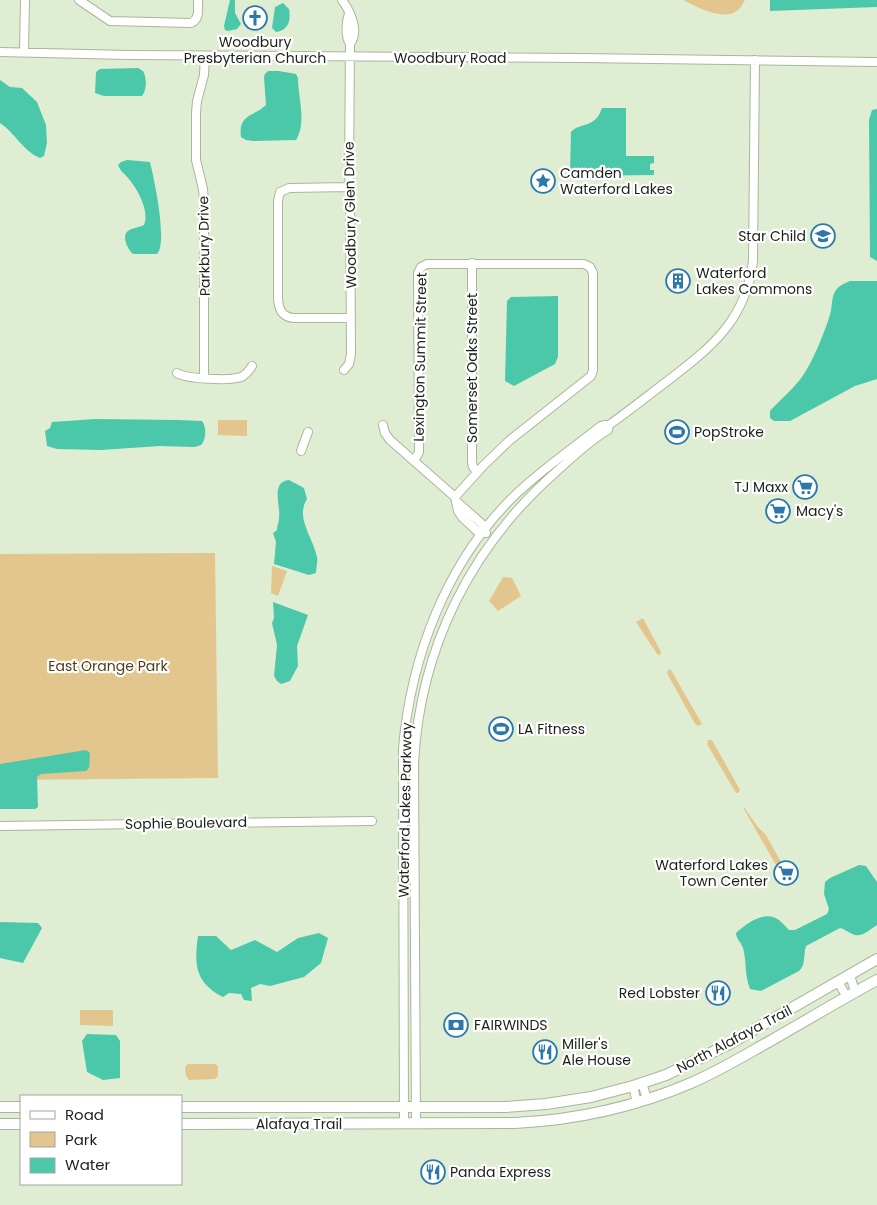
<svg xmlns="http://www.w3.org/2000/svg" width="877" height="1205" font-family="Poppins,sans-serif">
  <rect width="100%" height="100%" fill="#dfedd2"/>
  <path fill="#e2c68e" d="M 683,0 L 745,0 C 743,3 741,8 738,10 C 724,22 697,7 683,0 Z
    M 218,420 L 247,420 L 247,436 L 218,435 Z
    M 215,553 L 218,778 L 0,780 L 0,554 Z
    M 272,566 L 287,571 L 278,596 L 271,593 Z
    M 503,577 L 512,578 L 521,596 L 498,611 L 489,601 Z
    M 643,618 L 661,652 L 660,655 L 657,654 L 636,622 Z
    M 669,669 L 671,670 L 702,724 L 698,726 L 695,724 L 667,673 Z
    M 708,740 L 712,740 L 740,790 L 738,793 L 736,793 L 707,744 Z
    M 744,807 L 757,826 L 766,835 L 786,871 L 785,874 L 781,874 L 744,809 Z
    M 80,1010 L 113,1010 L 113,1026 L 80,1025 Z
    M 188,1064 L 215,1064 L 218,1066 L 218,1076 L 215,1079 L 189,1080 L 186,1076 L 185,1067 Z"/>
  <path fill="#4bc8aa" d="M 230,0 L 235,0 L 235,13 L 241,24 L 237,29 L 228,31 L 225,30 L 224,26 Z
    M 770,0 L 877,0 L 877,7 L 770,11 Z
    M 283,3 L 289,9 C 291,20 289,30 276,32 L 272,28 L 275,7 Z
    M 138,68 L 143,71 C 147,78 147,90 142,96 L 104,96 L 95,93 L 96,72 L 100,69 Z
    M 268,71 L 279,71 L 296,74 L 298,78 C 298,98 307,122 296,140 L 253,141 L 246,140 L 241,137 C 238,114 253,117 266,105 L 264,77 L 265,74 Z
    M 0,80 L 10,87 L 22,88 L 37,102 L 46,125 L 47,143 L 44,156 L 40,158 C 23,151 15,133 0,123 Z
    M 602,108 L 626,108 L 626,156 L 654,156 L 654,163 L 650,164 L 650,170 L 654,170 L 654,175 L 575,176 L 570,174 L 571,132 C 580,122 595,129 602,108 Z
    M 877,109 L 877,261 L 870,257 L 869,120 L 872,110 Z
    M 127,160 L 150,162 C 154,178 168,243 157,254 L 133,254 C 128,250 121,236 128,231 C 132,228 140,227 144,225 C 150,211 137,188 128,178 C 124,173 120,171 118,165 L 121,162 Z
    M 850,281 L 877,281 L 877,379 L 855,386 L 790,421 L 774,421 L 770,418 L 770,411 C 780,400 793,389 802,377 C 812,363 822,338 828,321 C 836,301 826,290 850,281 Z
    M 558,296 L 558,357 L 555,364 L 514,386 L 505,381 L 507,301 L 511,297 Z
    M 95,419 L 178,420 L 202,421 C 207,427 206,440 201,445 L 195,447 L 160,446 L 101,450 L 57,449 L 47,446 L 45,431 L 50,428 L 52,422 Z
    M 289,480 L 304,488 L 307,499 C 295,518 313,537 317,557 C 318,562 316,568 316,573 L 309,575 L 274,564 L 276,542 L 273,533 L 277,530 C 277,525 279,523 279,518 C 281,506 270,482 289,480 Z
    M 273,602 L 308,615 L 297,646 L 298,666 L 290,681 L 281,684 L 277,681 L 274,676 L 277,645 L 272,623 L 274,618 Z
    M 86,750 L 90,753 L 89,768 L 86,771 L 41,774 L 37,777 L 38,807 L 35,809 L 0,809 L 0,764 Z
    M 859,865 L 866,866 L 877,882 L 877,925 C 871,929 862,937 855,935 C 849,933 845,929 840,928 L 806,946 C 803,955 806,965 799,971 L 761,991 L 750,989 C 744,974 747,962 743,948 C 741,942 736,939 736,933 C 745,925 760,913 773,917 C 780,919 784,925 789,930 L 795,930 L 827,914 L 829,909 L 824,894 L 825,882 L 830,878 Z
    M 0,922 L 38,923 L 42,928 L 23,963 L 0,958 Z
    M 319,933 L 328,938 L 321,963 L 304,977 L 270,986 L 260,984 L 251,988 L 252,1001 L 244,1000 L 241,994 L 229,993 L 223,997 C 195,983 194,964 198,936 L 216,936 L 231,950 L 255,940 L 277,952 L 298,938 Z
    M 87,1034 L 116,1035 L 120,1041 L 120,1078 L 103,1080 L 87,1072 L 82,1041 Z"/>
  <g fill="none" stroke-linecap="round" stroke-linejoin="round">
    <g stroke="#a9b69c" stroke-width="10">
      <path id="minor" d="M 79,0 L 110,21 L 191,23 C 200,19 198,9 198,0
        M 342,0 C 350,11 360,31 350,44
        M 24,51 L 25,0
        M 0,52 L 128,55 L 582,58 L 877,62
        M 350,187 L 289,188 L 280,192 L 278,201 L 278,299 C 279,310 282,317 294,318 L 351,318
        M 472,263 L 472,462 L 473,467 L 477,472
        M 344,370 L 349,364 L 351,354 L 350,187 L 349,175 L 350,44 C 345,36 346,22 349,13
        M 177,373 C 187,379 230,381 241,377 C 246,375 249,371 252,366
        M 204,378 L 204,201 L 203,189 L 196,160 L 196,113 L 197,101 L 204,75 L 205,56
        M 383,425 L 385,433 L 390,440 L 455,497 L 458,511 L 462,517 L 477,531 L 486,533
        M 301,451 L 308,432
        M 414,461 L 419,452 L 418,273 L 421,267 L 427,264 L 584,264 L 590,267 L 593,273 L 593,370 L 591,376 L 510,440 L 483,466 L 455,497
        M 456,501 L 482,524 L 484,531
        M 0,826 L 372,821
        M 850,975 L 855,992
        M 838,982 L 847,997
        M 642,1083 L 647,1099
        M 633,1086 L 637,1103
        M 404,1124 L 403,748 C 411,657 446,564 512,498 C 538,472 572,449 601,426 L 604,425 L 609,425
        M 416,1124 L 414,763 C 420,648 471,546 557,471 C 573,457 590,440 608,430 L 609,425 C 630,410 650,394 670,379 C 713,346 746,319 753,261 L 755,60"/>
    </g>
    <g stroke="#a9b69c" stroke-width="12">
      <path id="major" d="M 0,1107 L 21,1107
        M 181,1107 L 506,1107 L 546,1104 L 591,1097 L 633,1086 L 666,1075 L 731,1043 L 877,959
        M 0,1124 L 21,1124
        M 181,1124 L 515,1123 C 576,1120 635,1107 691,1083 C 719,1071 745,1055 772,1040 C 807,1020 842,999 877,980"/>
    </g>
    <use href="#minor" stroke="#fff" stroke-width="8"/>
    <use href="#major" stroke="#fff" stroke-width="10"/>
  </g>
  <defs>
    <g id="church-ring" transform="scale(1.25)"><circle r="9.5" fill="#fff" stroke="#2c78ab" stroke-width="1.5"/><path d="M-1.2-6h2.4v3.5h3.3v2.4h-3.3V6h-2.4V-.1h-3.3v-2.4h3.3Z" fill="#2c78ab"/></g>
    <g id="sight-ring" transform="scale(1.25)"><circle r="9.5" fill="#fff" stroke="#2c78ab" stroke-width="1.5"/><path d="M0-6L1.8-2.2L6-1.7L2.9 1.2L3.7 5.4L0 3.3L-3.7 5.4L-2.9 1.2L-6-1.7L-1.8-2.2Z" fill="#2c78ab"/></g>
    <g id="school-ring" transform="scale(1.25)"><circle r="9.5" fill="#fff" stroke="#2c78ab" stroke-width="1.5"/><path d="M0-5L7-2L0 1L-7-2ZM-4 1L0 2.5L4 1V4Q0 6-4 4Z" fill="#2c78ab"/></g>
    <g id="building-ring" transform="scale(1.25)"><circle r="9.5" fill="#fff" stroke="#2c78ab" stroke-width="1.5"/><path d="M-4-6H4V6H1V3H-1V6H-4ZM-2.5-4.3h1.7v1.8h-1.7ZM.8-4.3h1.7v1.8H.8ZM-2.5-1h1.7V.8h-1.7ZM.8-1h1.7V.8H.8Z" fill="#2c78ab"/></g>
    <g id="stadium-ring" transform="scale(1.25)"><circle r="9.5" fill="#fff" stroke="#2c78ab" stroke-width="1.5"/><path d="M0-5a6.5 5 0 1 0 0 10a6.5 5 0 1 0 0-10ZM-3.5-1.8h7v3.6h-7Z" fill="#2c78ab"/></g>
    <g id="supermarket-ring" transform="scale(1.25)"><circle r="9.5" fill="#fff" stroke="#2c78ab" stroke-width="1.5"/><path d="M-6-5.5h2.5l.6 2H6L4.5 2H-2.5L-4.4-4H-6ZM-1.5 3.2a1.3 1.3 0 1 0 .1 0ZM3 3.2a1.3 1.3 0 1 0 .1 0Z" fill="#2c78ab"/></g>
    <g id="restaurant-ring" transform="scale(1.25)"><circle r="9.5" fill="#fff" stroke="#2c78ab" stroke-width="1.5"/><path d="M-5-6h1v4h1v-4h1v4h1v-4h1v5L-1.5 .5V6h-2V.5L-5-1ZM5-6V6H3V1.5H1.5Q1.5-4 5-6Z" fill="#2c78ab"/></g>
    <g id="bank-ring" transform="scale(1.25)"><circle r="9.5" fill="#fff" stroke="#2c78ab" stroke-width="1.5"/><path d="M-6-4H6V4H-6ZM0-2.3a2.3 2.3 0 1 0 0 4.6a2.3 2.3 0 1 0 0-4.6Z" fill="#2c78ab"/></g>
  </defs>
  <g fill-rule="evenodd">
    <use href="#church-ring" x="255" y="18"/>
    <use href="#sight-ring" x="543" y="181"/>
    <use href="#school-ring" x="823" y="236"/>
    <use href="#building-ring" x="678" y="281"/>
    <use href="#stadium-ring" x="677" y="432"/>
    <use href="#supermarket-ring" x="805" y="487"/>
    <use href="#supermarket-ring" x="778" y="511"/>
    <use href="#stadium-ring" x="501" y="729"/>
    <use href="#supermarket-ring" x="786" y="873"/>
    <use href="#restaurant-ring" x="718" y="993"/>
    <use href="#bank-ring" x="456" y="1025"/>
    <use href="#restaurant-ring" x="545" y="1052"/>
    <use href="#restaurant-ring" x="433" y="1172"/>
  </g>
  <g text-anchor="middle" dominant-baseline="central" stroke-width="4.5" stroke-linejoin="round" paint-order="stroke">
    <g font-size="14" fill="#1c2117" stroke="#fff" text-anchor="start">
      <text x="255" y="42" text-anchor="middle">Woodbury<tspan x="255" dy="16">Presbyterian Church</tspan></text>
      <text x="560" y="173">Camden<tspan x="560" dy="16">Waterford Lakes</tspan></text>
      <text x="806" y="236" text-anchor="end">Star Child</text>
      <text x="696" y="273">Waterford<tspan x="696" dy="16">Lakes Commons</tspan></text>
      <text x="694" y="432">PopStroke</text>
      <text x="788" y="487" text-anchor="end">TJ Maxx</text>
      <text x="796" y="511">Macy's</text>
      <text x="518" y="729">LA Fitness</text>
      <text x="768" y="865" text-anchor="end">Waterford Lakes<tspan x="768" dy="16">Town Center</tspan></text>
      <text x="700" y="993" text-anchor="end">Red Lobster</text>
      <text x="474" y="1025">FAIRWINDS</text>
      <text x="562" y="1044">Miller's<tspan x="562" dy="16">Ale House</tspan></text>
      <text x="450" y="1172">Panda Express</text>
    </g>
    <g font-size="14" fill="#1c2117" stroke="#fff">
      <text x="450" y="58">Woodbury Road</text>
      <text transform="translate(350 215) rotate(-91)">Woodbury Glen Drive</text>
      <text transform="translate(204 246) rotate(-91)">Parkbury Drive</text>
      <text transform="translate(420 357) rotate(-89)">Lexington Summit Street</text>
      <text transform="translate(472 368) rotate(-90)">Somerset Oaks Street</text>
      <text transform="translate(405 810) rotate(-89)">Waterford Lakes Parkway</text>
      <text transform="translate(186 823) rotate(-1)">Sophie Boulevard</text>
      <text transform="translate(734 1039) rotate(-28)">North Alafaya Trail</text>
      <text x="299" y="1124">Alafaya Trail</text>
    </g>
    <g font-size="14" fill="#4f3d17" stroke="#fff">
      <text x="108" y="666">East Orange Park</text>
    </g>
  </g>
  <rect x="20" y="1095" width="162" height="90" fill="#ffffff" stroke="#a4a6a2"/>
  <rect x="30" y="1111" width="25" height="8" fill="#ffffff" stroke="#a4a6a2"/>
  <text x="65" y="1120" font-size="15" fill="#1c2117">Road</text>
  <rect x="30" y="1132" width="25" height="15" fill="#e2c68e" stroke="#a4a6a2"/>
  <text x="65" y="1145" font-size="15" fill="#1c2117">Park</text>
  <rect x="30" y="1158" width="25" height="15" fill="#4bc8aa" stroke="#a4a6a2"/>
  <text x="65" y="1170" font-size="15" fill="#1c2117">Water</text>
</svg>
